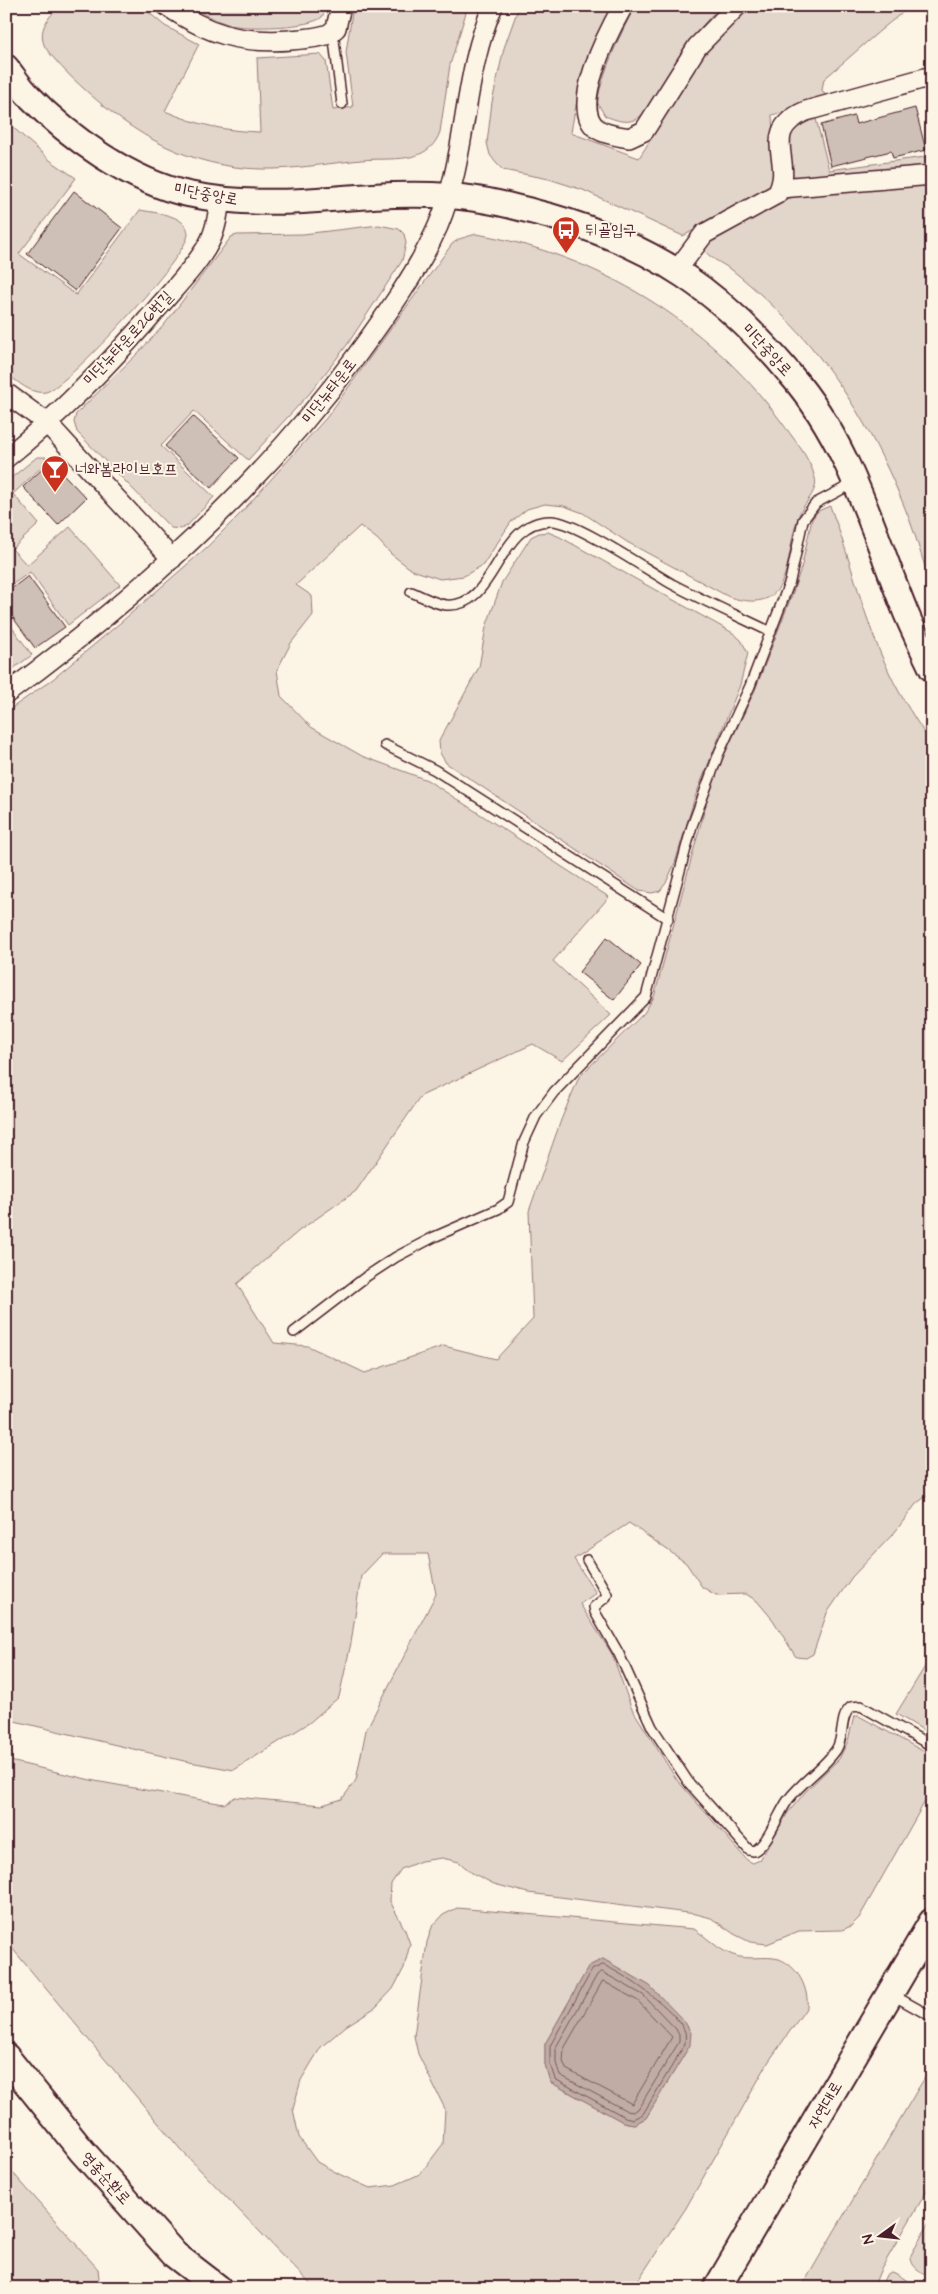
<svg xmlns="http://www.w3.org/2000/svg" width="938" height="2294" font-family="'Architects Daughter','Poor Story',sans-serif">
  <rect width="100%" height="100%" fill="#fcf5e5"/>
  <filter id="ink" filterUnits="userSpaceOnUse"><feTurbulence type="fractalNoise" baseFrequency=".02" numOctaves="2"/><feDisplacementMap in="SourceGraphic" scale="10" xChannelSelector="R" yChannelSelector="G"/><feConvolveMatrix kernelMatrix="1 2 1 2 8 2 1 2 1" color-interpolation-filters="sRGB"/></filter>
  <g filter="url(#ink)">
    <path fill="#e2d5ca" stroke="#967a7a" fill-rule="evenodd" d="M 60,6 L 141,6 L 165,26 L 199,44 L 165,111 C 198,125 225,131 260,132 L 257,58 L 320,54 L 326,61 L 333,110 L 353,107 L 346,52 L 353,6 L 468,6 L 450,65 L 440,132 C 428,166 390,157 361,160 C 332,163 303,168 274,169 C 202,171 145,143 92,96 C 75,81 58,65 45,47 C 37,30 48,17 60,6 Z
      M 192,6 L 326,6 C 325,10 324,14 322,17 C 311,28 246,29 230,25 C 217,21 203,14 192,6 Z
      M 519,6 L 613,6 C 590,47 578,87 571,133 L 639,158 L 708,49 L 751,6 L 911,6 C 880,29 853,55 824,79 L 822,90 L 829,100 L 772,115 L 775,178 L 772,187 L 683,236 L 583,190 L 549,179 L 503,170 L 496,163 L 490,155 L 487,143 L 492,102 L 504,48 Z
      M 635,6 L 720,6 L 687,43 L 643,114 C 630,126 619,121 605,116 L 597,102 C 604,68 619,37 635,6 Z
      M 815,115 L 829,170 L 932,156 L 932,169 L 794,180 L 792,177 L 789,134 L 791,128 Z
      M 7,122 L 51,161 L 76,178 L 19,254 L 76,295 L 140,210 C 154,213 186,214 188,233 C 191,253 67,387 46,392 C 31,395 17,381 6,373 L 6,223 L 9,219 L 6,216 Z
      M 932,182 L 932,585 C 923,564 918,542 910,521 C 884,453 849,390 801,335 C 780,312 756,289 732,270 C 722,263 708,258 702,247 L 707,240 L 783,200 L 797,196 Z
      M 379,225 L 399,229 L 404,234 L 406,243 L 402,261 L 347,345 L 310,393 L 248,460 L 194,411 L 161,446 L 214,497 L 187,526 L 181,529 L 171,528 L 77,432 L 74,422 L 76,414 L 140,351 L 164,325 L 231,237 L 237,235 L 303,234 Z
      M 476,234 C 597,254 707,322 780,420 C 792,437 810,457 815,478 C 819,492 802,504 798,518 C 783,559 795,617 729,597 L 627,542 L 583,513 L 564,506 L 545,504 L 527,509 L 511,522 L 483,565 L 464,576 L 440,579 L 412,570 L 391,554 L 377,539 L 360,526 L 296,585 L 312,596 L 313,615 L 291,643 L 277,670 L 281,696 L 311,727 L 362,756 L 427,780 L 609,897 L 553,961 L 611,1015 L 562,1061 L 533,1044 L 421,1096 L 356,1191 L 300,1230 L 237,1284 L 274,1343 L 308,1346 L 365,1373 L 444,1346 L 496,1359 L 533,1319 L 529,1211 L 561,1120 L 579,1077 L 644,1013 L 654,997 L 708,797 L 722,760 L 755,690 L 793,592 L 802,565 L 812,519 L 818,511 L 830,506 C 852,561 863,619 889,672 C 901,698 917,721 932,745 L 932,1495 L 925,1497 L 916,1504 L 895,1532 L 852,1577 L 827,1613 L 813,1654 L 806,1658 L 796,1657 L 773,1620 L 757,1601 L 746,1594 L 716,1595 L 702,1587 L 686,1563 L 629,1523 L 574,1559 L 596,1593 L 580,1604 L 612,1654 L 631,1707 L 677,1780 L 747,1860 L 753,1863 L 760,1860 L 787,1814 L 806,1791 L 839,1759 L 848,1741 L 854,1716 L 859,1716 L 932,1756 L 932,1789 L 859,1918 L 851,1926 L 842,1930 L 799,1931 L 767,1944 L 750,1942 L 734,1934 L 711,1918 L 696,1914 L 528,1893 L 494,1884 L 472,1873 L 459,1862 L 442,1858 L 421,1861 L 401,1869 L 391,1884 L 390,1901 L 405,1930 L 410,1944 L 404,1968 L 393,1989 L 376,2007 L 346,2026 L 321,2047 L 301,2080 L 293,2109 L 299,2137 L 317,2162 L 341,2175 L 370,2188 L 395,2185 L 420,2174 L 443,2144 L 445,2109 L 418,2054 L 414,2036 L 427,1942 L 432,1927 L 443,1915 L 457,1908 L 694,1929 C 707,1937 718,1950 733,1955 C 748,1961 764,1955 779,1959 C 798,1966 809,1989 807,2007 L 769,2061 L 686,2208 L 633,2288 L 314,2288 L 180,2149 L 6,1941 L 6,1760 L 95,1781 L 224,1804 L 235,1797 L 322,1805 L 342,1799 L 356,1780 L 366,1730 L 436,1594 L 428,1554 L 382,1554 L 361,1576 L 351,1643 L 339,1697 L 309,1723 L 234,1770 L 184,1761 L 6,1719 L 6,712 L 53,679 L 120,623 L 206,548 L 238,516 L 327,417 L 452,244 L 459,239 ZM 603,1959 L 650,1986 L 690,2045 L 646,2118 L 634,2124 L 623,2122 L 550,2082 L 545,2064 L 545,2044 L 589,1966 Z
      M 37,457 L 46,457 L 49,460 L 13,494 L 39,524 L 12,549 L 27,565 L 70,527 L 120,585 L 68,625 L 30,572 L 6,589 L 6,482 Z
      M 548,532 L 560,537 L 733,633 L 741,640 L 748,653 L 740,685 L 695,797 L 675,863 L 666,883 L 660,891 L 652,893 L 639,891 L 446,763 L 440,753 L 439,741 L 479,667 L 486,627 L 502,582 L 531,537 L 539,533 Z
      M 6,619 L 32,655 L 6,674 Z
      M 932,1655 L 932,1735 L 896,1714 Z
      M 932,2073 L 932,2182 L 880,2271 L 873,2288 L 801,2288 L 919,2087 L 926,2076 Z
      M 6,2165 L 98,2269 L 99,2278 L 95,2288 L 6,2288 Z
      M 932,2217 L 932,2278 C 922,2272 910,2268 911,2255 Z
      M 891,2272 L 895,2273 L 919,2288 L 880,2288 L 886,2275 Z"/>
    <path fill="#c0aca5" stroke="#917474" d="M 603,1959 L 650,1986 L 685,2022 L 691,2033 L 690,2045 L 646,2118 L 634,2124 L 623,2122 L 550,2082 L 545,2064 L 545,2044 L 589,1966 Z"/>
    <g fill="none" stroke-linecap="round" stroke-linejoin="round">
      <path stroke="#79575c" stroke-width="1" d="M 603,1965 C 625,1974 677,2010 685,2032 C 686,2036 685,2040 685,2044 L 643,2114 L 633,2119 L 625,2117 L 555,2079 L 550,2064 L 550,2046 L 592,1970 Z
        M 602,1972 L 643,1995 L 676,2029 L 679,2035 L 679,2042 L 638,2109 L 633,2112 L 627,2111 L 560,2075 L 556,2063 L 556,2047 L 597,1975 Z
        M 603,1981 L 638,2001 L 672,2037 L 632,2104 L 566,2069 L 563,2061 L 564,2049 Z"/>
    </g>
    <path fill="#cfc0b7" stroke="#4a1f2b" d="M 915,108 L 926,150 L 893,158 L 891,151 L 831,166 L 821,125 L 854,116 L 856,124 Z
      M 74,191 L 122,228 L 75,291 L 27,254 Z
      M 193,416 L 239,458 L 211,488 L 165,446 Z
      M 51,461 L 86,498 L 58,525 L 23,487 Z
      M 28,576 L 65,627 L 35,648 L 6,608 L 6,593 Z
      M 607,937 L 641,965 L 614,1000 L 579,972 Z"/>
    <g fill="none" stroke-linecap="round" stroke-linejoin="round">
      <g stroke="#4a1f2b" stroke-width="12">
        <path id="service" d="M 333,32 L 342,104
          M 411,592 C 422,596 435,604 446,605 C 497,609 496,519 552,521 C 577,522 647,570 672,584 C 704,601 738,616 771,632
          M 385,745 L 435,770 L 668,919
          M 294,1332 L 367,1276 L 396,1257 L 434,1237 L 498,1209 L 508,1202 L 524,1142 L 536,1116 L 554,1092 L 646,997 L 692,826 L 719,753 L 750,686 L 790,581 L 803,520 L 816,503 L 854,483
          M 587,1560 L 607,1594 L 606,1597 L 594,1607 L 595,1612 L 619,1654 L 652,1727 L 689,1783 L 749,1850 L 754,1851 C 768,1844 778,1814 788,1800 C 802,1781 823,1769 836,1750 C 845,1736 839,1717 851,1707 L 861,1706 L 932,1746
          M 891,1994 L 932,2017"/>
      </g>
      <g stroke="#4a1f2b" stroke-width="22">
        <path id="minor" d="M 167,6 C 208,34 241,44 291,40 C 303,39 318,38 329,34 L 336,28 L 341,6
          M 623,6 C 610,29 566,111 599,130 C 607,135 620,136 629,138 L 644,131 L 697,47 L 737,6
          M 781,188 L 932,175
          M 677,270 L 704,234 L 777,194 C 796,162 757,132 806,111 L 932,76
          M 6,393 L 47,423 L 172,559
          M 6,458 C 63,412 115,358 162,303 C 178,284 197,265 209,243 C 216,230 218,214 220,199
          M 6,694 C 138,597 260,487 357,355 C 387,314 417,273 438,226 C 468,156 462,76 493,6"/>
      </g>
      <g stroke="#4a1f2b" stroke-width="28">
        <path id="tertiary" d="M 6,67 C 14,77 20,87 29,96 C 68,137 132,182 188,194 C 225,202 265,203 303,201 C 352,198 400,192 449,196 C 483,198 517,207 550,216 C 654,246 721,291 790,374 C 850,443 872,530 906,613 C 914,632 923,650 932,669"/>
      </g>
      <g stroke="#4a1f2b" stroke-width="30">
        <path id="secondary" d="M 6,2057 L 82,2151 L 175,2255 L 218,2288
          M 717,2288 L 932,1922"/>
      </g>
      <use href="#service" stroke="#fcf5e5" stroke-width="9"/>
      <use href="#minor" stroke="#fcf5e5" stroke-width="19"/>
      <use href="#tertiary" stroke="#fcf5e5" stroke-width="24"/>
      <use href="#secondary" stroke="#fcf5e5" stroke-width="26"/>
    </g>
  </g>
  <defs>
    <g id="bus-pin" transform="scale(1.4375)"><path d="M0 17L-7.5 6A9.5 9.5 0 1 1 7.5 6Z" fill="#c8321e" stroke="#fcf5e5"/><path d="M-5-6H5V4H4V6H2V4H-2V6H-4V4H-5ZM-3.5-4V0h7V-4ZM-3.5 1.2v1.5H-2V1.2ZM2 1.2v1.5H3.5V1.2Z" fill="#fff"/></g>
    <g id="bar-pin" transform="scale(1.4375)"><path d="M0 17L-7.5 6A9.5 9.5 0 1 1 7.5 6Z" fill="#c8321e" stroke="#fcf5e5"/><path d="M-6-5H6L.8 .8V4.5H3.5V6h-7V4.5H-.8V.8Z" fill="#fff"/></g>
  </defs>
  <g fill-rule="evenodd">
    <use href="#bus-pin" x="566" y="230"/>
    <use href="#bar-pin" x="55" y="469"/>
  </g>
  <g text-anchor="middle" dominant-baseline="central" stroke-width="4" stroke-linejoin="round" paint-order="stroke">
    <g font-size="16" fill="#4a1f2b" stroke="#fcf5e5">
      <text transform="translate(206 194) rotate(10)">미단중앙로</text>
      <text transform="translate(128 338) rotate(-47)">미단뉴타운로26번길</text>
      <text transform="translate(767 350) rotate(47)">미단중앙로</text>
      <text transform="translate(329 391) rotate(-52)">미단뉴타운로</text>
      <text transform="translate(825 2105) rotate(-60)">자연대로</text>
      <text transform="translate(106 2178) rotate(48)">영종순환로</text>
    </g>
    <g font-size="16" fill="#4a1f2b" stroke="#fcf5e5" text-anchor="start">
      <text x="585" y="230">뒤골입구</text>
      <text x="74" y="469">너와봄라이브호프</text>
    </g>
  </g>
  <rect width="938" height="2294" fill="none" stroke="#fcf5e5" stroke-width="25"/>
  <rect x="12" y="12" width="913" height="2269" fill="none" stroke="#4a1f2b" stroke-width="2" filter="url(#ink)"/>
  <g transform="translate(880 2236) rotate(255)" stroke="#fcf5e5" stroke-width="4" paint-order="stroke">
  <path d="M0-4L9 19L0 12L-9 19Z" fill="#4a1f2b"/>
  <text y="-8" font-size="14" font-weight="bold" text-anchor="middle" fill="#4a1f2b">N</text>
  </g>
</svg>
